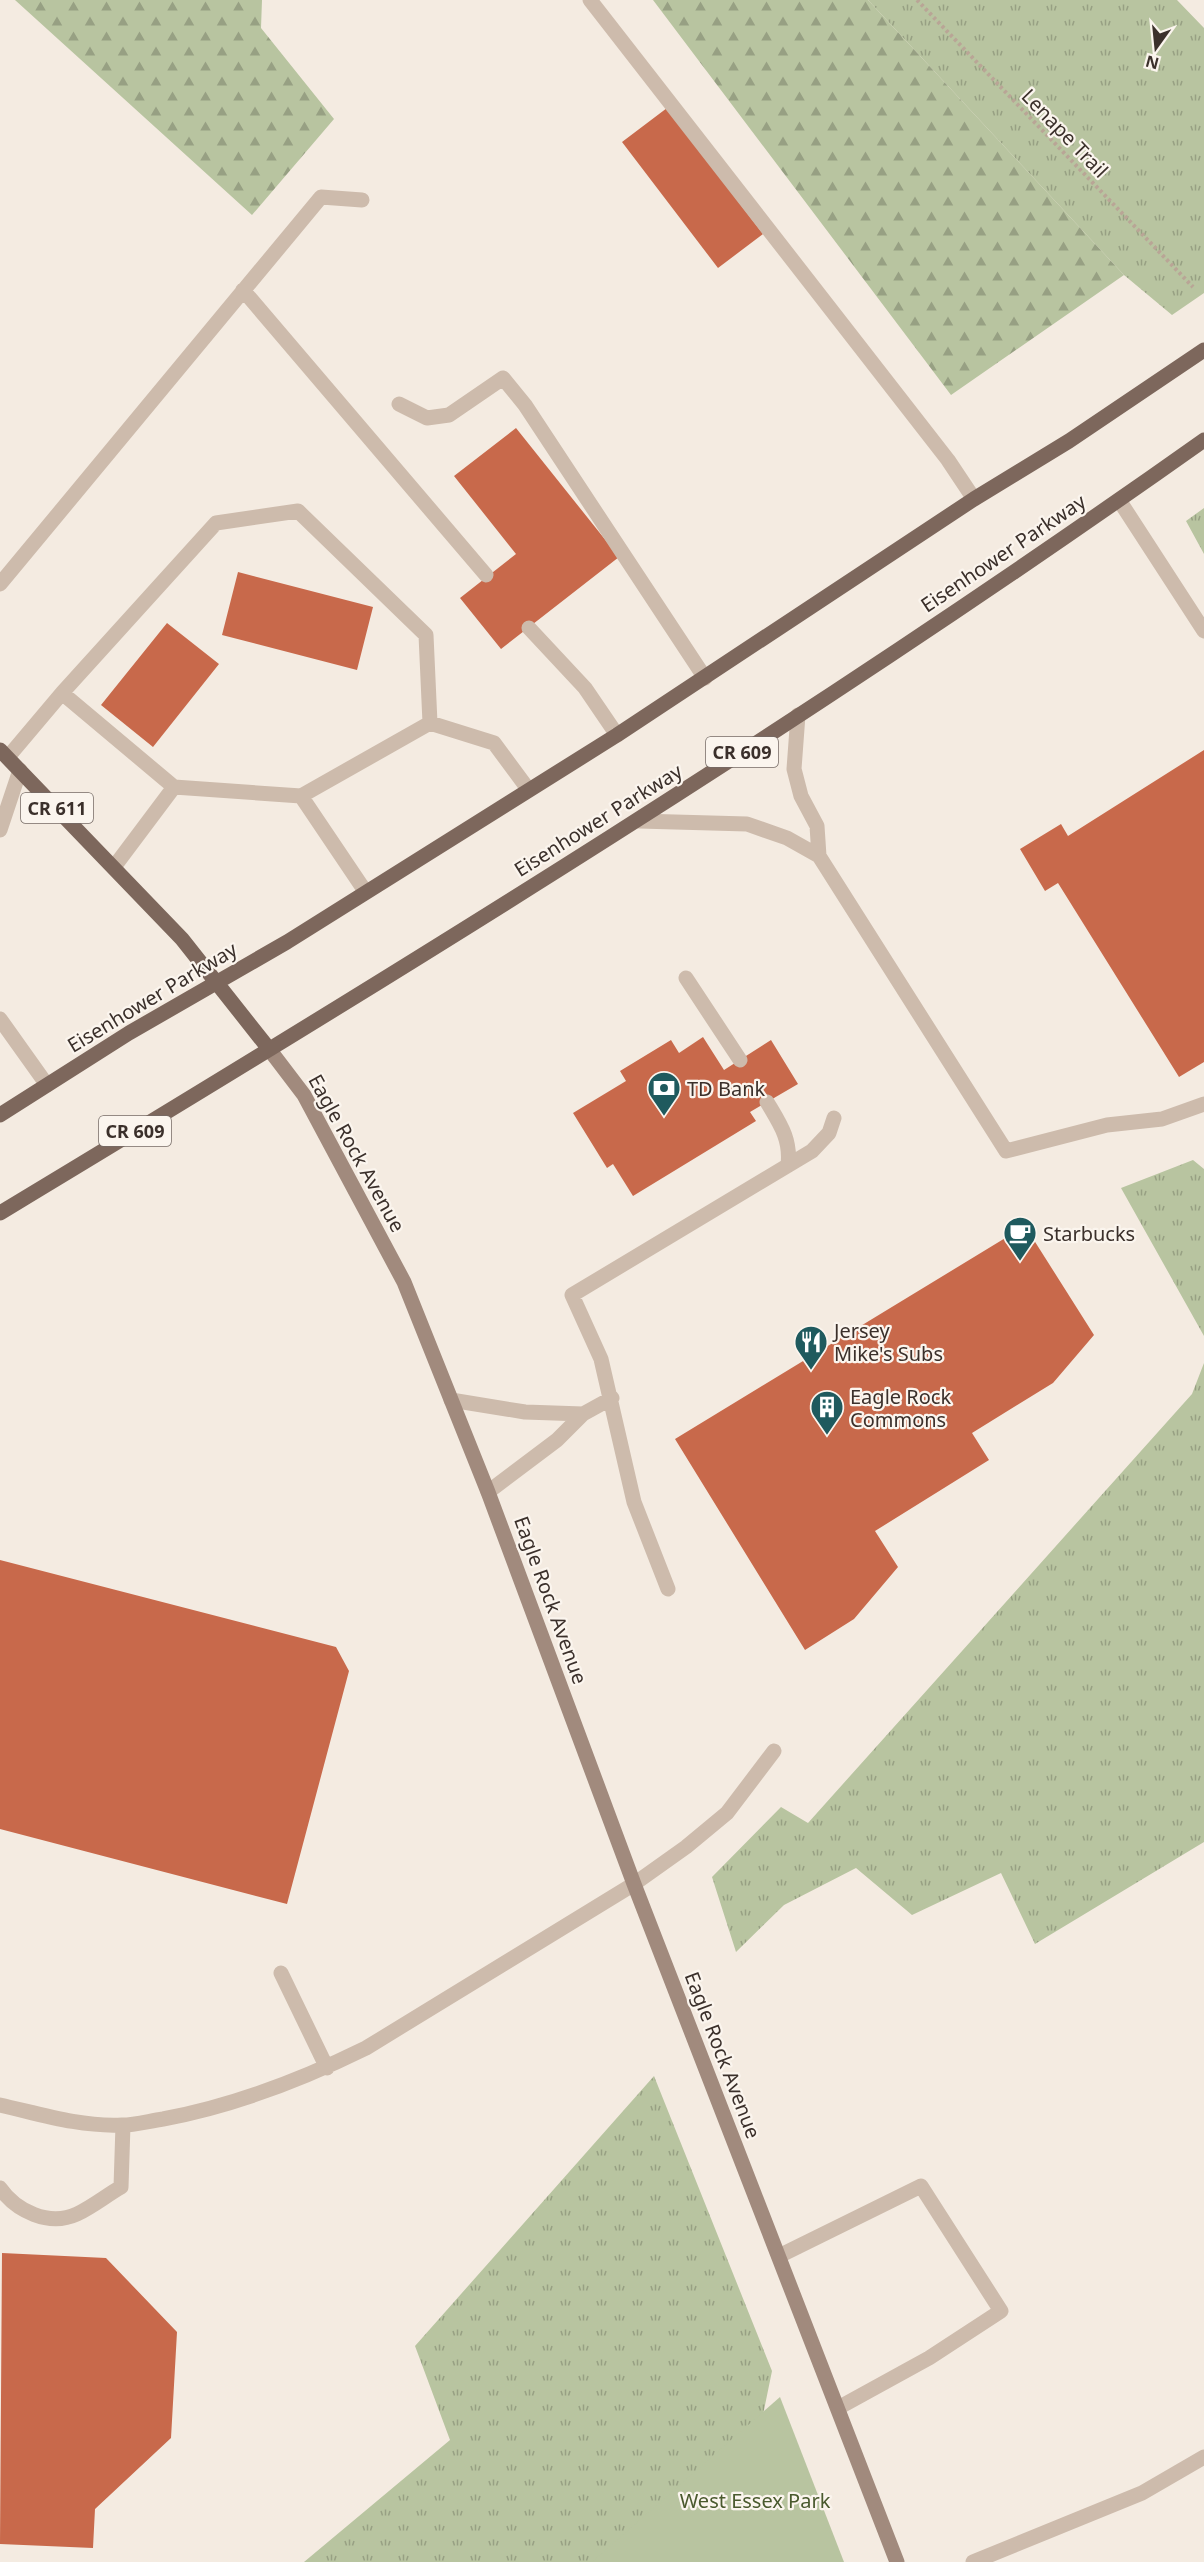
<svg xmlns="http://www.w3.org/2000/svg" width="1204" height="2562" font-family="'Noto Sans',sans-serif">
  <defs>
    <pattern id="grass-tufts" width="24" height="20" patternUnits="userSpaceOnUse" patternTransform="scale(1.5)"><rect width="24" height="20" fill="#b8c4a0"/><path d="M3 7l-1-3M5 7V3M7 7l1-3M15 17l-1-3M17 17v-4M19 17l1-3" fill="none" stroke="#97a083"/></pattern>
    <pattern id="forest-firs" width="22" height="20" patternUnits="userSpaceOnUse" patternTransform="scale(1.5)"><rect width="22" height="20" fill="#b8c4a0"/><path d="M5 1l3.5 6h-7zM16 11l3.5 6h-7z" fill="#97a083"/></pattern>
  </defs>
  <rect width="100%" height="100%" fill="#f4ebe1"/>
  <path fill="url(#grass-tufts)" d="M 868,0 L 1177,0 L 1204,28 L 1204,293 L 1172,315 L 1124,275 Z
    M 1204,508 L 1204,554 L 1186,521 Z
    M 1193,1160 L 1204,1169 L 1204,1336 L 1121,1188 Z
    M 1204,1363 L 1204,1842 L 1035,1944 L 1001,1873 L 912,1915 L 856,1868 L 784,1905 L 736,1952 L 712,1877 L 781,1807 L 808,1823 L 1192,1394 Z
    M 654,2076 L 772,2371 L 755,2454 L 623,2562 L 304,2562 L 450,2440 L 415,2346 Z"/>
  <path fill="url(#forest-firs)" d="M 15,0 L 262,0 L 261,28 L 334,119 L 252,215 Z
    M 653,0 L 868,0 L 1124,275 L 951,395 Z"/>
  <path fill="#b8c4a0" d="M 780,2397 L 844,2562 L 592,2562 Z"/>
  <path fill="#c8694b" d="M 667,108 L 763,234 L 718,268 L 622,142 Z
    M 516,428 L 619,557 L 501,649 L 460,598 L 516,554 L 454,476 Z
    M 238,572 L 373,607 L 357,670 L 222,635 Z
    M 167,623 L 219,664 L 153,747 L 101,705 Z
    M 1204,750 L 1204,1062 L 1179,1077 L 1058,883 L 1045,891 L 1020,849 L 1061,824 L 1068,836 Z
    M 703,1037 L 724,1070 L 771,1040 L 798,1084 L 750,1112 L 756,1121 L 633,1196 L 613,1164 L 607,1168 L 573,1113 L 626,1081 L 620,1071 L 671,1040 L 679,1053 Z
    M 1025,1226 L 1094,1335 L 1053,1383 L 972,1433 L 989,1460 L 875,1531 L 898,1567 L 854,1619 L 805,1650 L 675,1439 Z
    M 0,1560 L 336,1647 L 349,1671 L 287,1904 L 0,1829 Z
    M 2,2253 L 106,2258 L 177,2332 L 171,2438 L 95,2509 L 93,2548 L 0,2544 Z"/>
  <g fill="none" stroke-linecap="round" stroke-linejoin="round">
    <path stroke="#b9a596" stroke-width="4" stroke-dasharray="3 3" stroke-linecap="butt" d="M 917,0 L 1193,287"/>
    <path stroke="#cdbbac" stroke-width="15" d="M 590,0 L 948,460 L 974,499
      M 243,290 L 486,575
      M 399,404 L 427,418 L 449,415 L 503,378 L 525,405 L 705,678
      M 1119,500 L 1204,631
      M 0,584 L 321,197 L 362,200
      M 529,628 L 585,688 L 617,735
      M 62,693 L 216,523 L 298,511 L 426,635 L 430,723
      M 798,715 L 794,769 L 801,796 L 817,826 L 819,856
      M 8,757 L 62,693 L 174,787 L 301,796 L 430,723 L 494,743 L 528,789
      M 301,796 L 365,891
      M 639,821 L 747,824 L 787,838 L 819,856 L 1006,1151 L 1107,1125 L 1162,1119 L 1204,1104
      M 0,830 L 20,770
      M 114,867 L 174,787
      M 686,978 L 740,1060
      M 0,1019 L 47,1085
      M 767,1102 C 780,1124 791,1139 788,1165
      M 451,1400 L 525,1412 L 583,1414
      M 488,1492 L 557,1440 L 583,1414 L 612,1398
      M 668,1589 L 634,1502 L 601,1359 L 572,1295 L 812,1151 L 829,1133 L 834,1118
      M 281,1973 L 327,2068
      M 0,2105 C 40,2114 80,2127 122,2125 C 135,2125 149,2121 163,2119 C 234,2106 301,2080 366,2048 L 634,1884 L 686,1847 L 727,1813 L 774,1751
      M 0,2188 C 16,2211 49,2227 77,2214 C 92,2207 107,2195 121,2187 L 123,2125
      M 779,2256 L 921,2186 L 1001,2311 L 929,2358 L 838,2408
      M 973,2562 L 1142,2493 L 1204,2457"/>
    <path stroke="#a18a7d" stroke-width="15" d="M 269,1049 L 304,1095 L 404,1282 L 488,1492 L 634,1884 L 897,2562"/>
    <path stroke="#7d675c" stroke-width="15" d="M 0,750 L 182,939 L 269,1049
      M 0,1115 L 129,1033 L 287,942 L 617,735 L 974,499 L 1069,441 L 1204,350
      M 0,1213 C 408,967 815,716 1204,440"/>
  </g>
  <defs>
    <g id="bank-pin" transform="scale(1.725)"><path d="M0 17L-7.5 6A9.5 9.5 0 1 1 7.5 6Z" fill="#1f5a5e" stroke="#fbf5ee"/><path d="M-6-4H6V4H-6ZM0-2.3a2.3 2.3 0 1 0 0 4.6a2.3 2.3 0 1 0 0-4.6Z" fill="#fff"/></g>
    <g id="cafe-pin" transform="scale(1.725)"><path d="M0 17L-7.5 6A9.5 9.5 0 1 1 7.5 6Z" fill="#1f5a5e" stroke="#fbf5ee"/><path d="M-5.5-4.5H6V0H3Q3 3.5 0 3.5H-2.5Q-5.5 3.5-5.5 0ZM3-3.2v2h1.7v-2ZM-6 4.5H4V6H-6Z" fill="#fff"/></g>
    <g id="restaurant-pin" transform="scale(1.725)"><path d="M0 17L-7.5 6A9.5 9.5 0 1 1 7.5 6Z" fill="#1f5a5e" stroke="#fbf5ee"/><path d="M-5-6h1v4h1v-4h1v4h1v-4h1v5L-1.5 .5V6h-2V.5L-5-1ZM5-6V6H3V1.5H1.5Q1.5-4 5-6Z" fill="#fff"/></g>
    <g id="building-pin" transform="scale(1.725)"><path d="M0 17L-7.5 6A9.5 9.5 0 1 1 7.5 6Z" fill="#1f5a5e" stroke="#fbf5ee"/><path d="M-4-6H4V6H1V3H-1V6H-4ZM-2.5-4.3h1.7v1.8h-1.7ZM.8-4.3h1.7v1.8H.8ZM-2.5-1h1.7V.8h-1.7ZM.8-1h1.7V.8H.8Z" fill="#fff"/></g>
  </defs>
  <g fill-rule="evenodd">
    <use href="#bank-pin" x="664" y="1088"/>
    <use href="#cafe-pin" x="1020" y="1233"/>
    <use href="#restaurant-pin" x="811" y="1342"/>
    <use href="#building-pin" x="827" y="1407"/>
  </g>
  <g text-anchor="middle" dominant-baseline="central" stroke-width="4.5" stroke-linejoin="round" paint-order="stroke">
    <g fill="#fbf5ee" stroke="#756b66" stroke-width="1.5">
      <rect x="706" y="737" width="72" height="30" rx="4.5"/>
      <rect x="21" y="793" width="72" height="30" rx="4.5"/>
      <rect x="99" y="1116" width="72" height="30" rx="4.5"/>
    </g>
    <g font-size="18" font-weight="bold" fill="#3b302b">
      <text x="742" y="752">CR 609</text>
      <text x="57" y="808">CR 611</text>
      <text x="135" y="1131">CR 609</text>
    </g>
    <g font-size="20" fill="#3b302b" stroke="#fbf5ee">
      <text transform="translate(1065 133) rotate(46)">Lenape Trail</text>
      <text transform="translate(1003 553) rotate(-34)">Eisenhower Parkway</text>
      <text transform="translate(598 820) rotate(-32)">Eisenhower Parkway</text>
      <text transform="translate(152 997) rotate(-31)">Eisenhower Parkway</text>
      <text transform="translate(357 1153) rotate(61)">Eagle Rock Avenue</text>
      <text transform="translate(551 1600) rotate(70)">Eagle Rock Avenue</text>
      <text transform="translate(723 2055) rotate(69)">Eagle Rock Avenue</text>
    </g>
    <g font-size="20" fill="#3b302b" stroke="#fbf5ee" text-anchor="start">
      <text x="687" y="1088">TD Bank</text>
      <text x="1043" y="1233">Starbucks</text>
      <text x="834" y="1330">Jersey<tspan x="834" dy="23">Mike's Subs</tspan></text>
      <text x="850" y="1396">Eagle Rock<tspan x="850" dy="23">Commons</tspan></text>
    </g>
    <g font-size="20" fill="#4a5a2e" stroke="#fbf5ee">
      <text x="755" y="2500">West Essex Park</text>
    </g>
  </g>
  <g transform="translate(1156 48) rotate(195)" stroke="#fbf5ee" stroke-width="4.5" paint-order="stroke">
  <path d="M0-4.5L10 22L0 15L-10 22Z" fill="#3b302b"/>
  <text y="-9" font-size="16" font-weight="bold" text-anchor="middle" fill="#3b302b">N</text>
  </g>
</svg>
